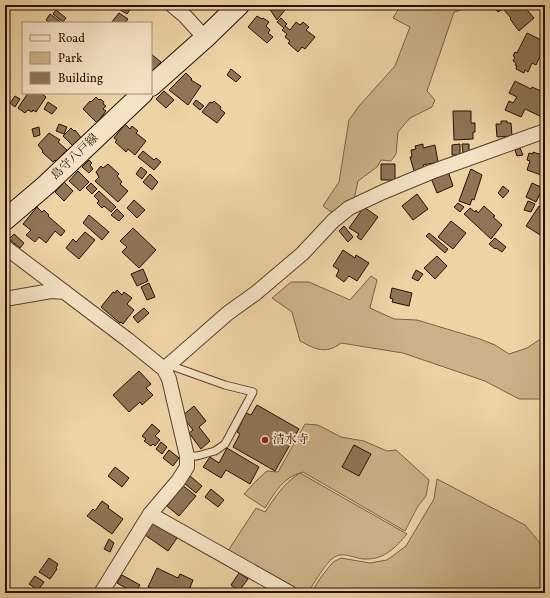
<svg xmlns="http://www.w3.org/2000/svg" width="550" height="598" font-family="Vollkorn,'Noto Serif JP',serif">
  <rect width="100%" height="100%" fill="#eed3a4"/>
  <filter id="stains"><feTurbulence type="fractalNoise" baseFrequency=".005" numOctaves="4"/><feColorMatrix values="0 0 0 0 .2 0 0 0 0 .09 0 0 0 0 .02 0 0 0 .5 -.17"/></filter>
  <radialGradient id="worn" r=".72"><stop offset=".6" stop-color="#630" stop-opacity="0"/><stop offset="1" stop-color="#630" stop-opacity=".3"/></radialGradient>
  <path fill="#ccb289" stroke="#796046" d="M 401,5 L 471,5 L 468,8 L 454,12 L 427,91 L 435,100 L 432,107 L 410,118 L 398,132 L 396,154 L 391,161 L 381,160 L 377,167 L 358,181 L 354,199 L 336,212 L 330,211 L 323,206 L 339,182 L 349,120 L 359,106 L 395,66 L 410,27 L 393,18 Z
    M 371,276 L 377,280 L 370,308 L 394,319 L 417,320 L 480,339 L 495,345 L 509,354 L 527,348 L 545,336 L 545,395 L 540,399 L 519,399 L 485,381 L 403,353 L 341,343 C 326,355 315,349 300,341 L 292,312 L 272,298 L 291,282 L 309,282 L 350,300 Z
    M 305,424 L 318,425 L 341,437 L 364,441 L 387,451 L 396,450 L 429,480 L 426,496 L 418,506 L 405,531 L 303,472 C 283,477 276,491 265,508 L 244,494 L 257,480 L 267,471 L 278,472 Z
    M 300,473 L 407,534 C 396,547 385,559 367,559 C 356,560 344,550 333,558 C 325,564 314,583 308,593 L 290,593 L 224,557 L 256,508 L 265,512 C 276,496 283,484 300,473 Z
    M 437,479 L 525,525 L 545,549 L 545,593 L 311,593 L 321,577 L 333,562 L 341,558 L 370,563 L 387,560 L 406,546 L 434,499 Z"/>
  <path fill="#8e7557" stroke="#260f03" d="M 112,5 L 126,5 L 131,8 L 127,14 Z
    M 271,5 L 280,5 L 285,10 L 277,20 L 269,8 Z
    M 492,5 L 523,5 L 534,18 L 519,31 L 510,19 L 511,18 L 503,9 L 498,12 Z
    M 56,10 L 66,18 L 63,22 L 53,14 Z
    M 119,13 L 128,19 L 125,23 L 111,23 Z
    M 50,14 L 62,23 L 50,23 L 46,20 Z
    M 257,16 L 262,19 L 263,18 L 269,22 L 266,26 L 270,30 L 268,33 L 273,37 L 267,43 L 248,27 Z
    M 281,18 L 287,24 L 285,26 L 290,30 L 296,22 L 300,25 L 303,22 L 309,27 L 306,30 L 315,37 L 305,49 L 302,47 L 298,52 L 288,43 L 290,41 L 285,37 L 287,34 L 282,30 L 284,28 L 277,22 Z
    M 527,33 L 545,42 L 545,46 L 536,65 L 532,63 L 528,72 L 525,70 L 524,73 L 516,69 L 517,66 L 515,65 L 516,63 L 513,61 L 515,57 L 513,56 L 515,52 L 517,53 Z
    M 151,54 L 161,62 L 151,75 Z
    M 231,69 L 241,77 L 236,82 L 227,75 Z
    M 186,73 L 192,79 L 191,80 L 201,86 L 188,105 L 169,90 Z
    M 515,81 L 531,89 L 532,87 L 541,91 L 540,93 L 545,96 L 545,111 L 542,117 L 525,109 L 521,117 L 505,110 L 509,101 L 513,103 L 517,97 L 509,93 Z
    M 164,91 L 174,100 L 166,108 L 156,99 Z
    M 28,93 L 41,93 L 46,97 L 36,112 L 33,110 L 32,112 L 28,110 L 25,113 L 18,108 Z
    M 15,96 L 20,99 L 15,107 L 10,103 Z
    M 96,97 L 99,100 L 100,99 L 104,102 L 103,104 L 106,106 L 103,109 L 106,111 L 97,123 L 83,109 L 90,101 L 91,102 Z
    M 196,100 L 204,106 L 200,110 L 193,104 Z
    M 214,101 L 221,107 L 220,109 L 225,113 L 217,123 L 202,112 L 210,102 L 212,103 Z
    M 48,102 L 57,108 L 52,114 L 44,109 Z
    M 453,111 L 471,111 L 471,123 L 475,123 L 475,132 L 473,132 L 473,139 L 454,140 Z
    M 501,121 L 507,121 L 507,123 L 511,123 L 512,136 L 497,137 L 496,124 L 501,124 Z
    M 59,124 L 67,127 L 64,134 L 56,131 Z
    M 125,124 L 130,129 L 132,126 L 138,131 L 136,133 L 146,141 L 135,155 L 128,149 L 126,152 L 115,142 L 117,140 L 114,138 Z
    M 39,127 L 40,135 L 34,137 L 32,129 Z
    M 71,128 L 74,131 L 75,130 L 82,139 L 74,147 L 63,136 Z
    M 49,133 L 60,140 L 58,142 L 67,150 L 56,161 L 55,160 L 53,162 L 42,152 L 43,151 L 38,145 Z
    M 423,144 L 423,148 L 435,145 L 438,162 L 423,165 L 424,168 L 414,171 L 410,157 L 412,157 L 411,150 L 416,149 L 415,146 Z
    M 460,144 L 460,155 L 452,155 L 452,145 Z
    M 462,144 L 469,144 L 469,153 L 463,154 Z
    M 520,148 L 523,155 L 517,156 L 515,150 Z
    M 143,151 L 154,160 L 156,158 L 161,162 L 154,170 L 138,157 Z
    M 533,152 L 545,156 L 544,176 L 527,170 L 530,161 L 527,160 L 529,153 L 533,154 Z
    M 89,160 L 92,163 L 90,165 L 93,169 L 89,173 L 82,167 Z
    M 108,164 L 119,174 L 117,176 L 122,182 L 120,184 L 128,191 L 118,202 L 95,181 L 99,177 L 96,172 L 101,166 L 103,168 Z
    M 381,164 L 395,164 L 395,180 L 381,180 Z
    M 141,167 L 147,172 L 142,179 L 136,174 Z
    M 471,169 L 482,175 L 474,200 L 472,199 L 470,205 L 459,201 L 470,171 Z
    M 78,171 L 89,182 L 80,191 L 69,181 Z
    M 448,171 L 453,186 L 437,193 L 431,178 Z
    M 150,174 L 158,182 L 152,190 L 143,182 Z
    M 64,182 L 73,191 L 64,201 L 55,192 Z
    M 91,183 L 97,189 L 92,194 L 86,188 Z
    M 532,183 L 543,188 L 536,202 L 526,197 Z
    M 503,186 L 509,191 L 503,198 L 498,193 Z
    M 99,191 L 116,207 L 111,212 L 104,206 L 102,208 L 97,203 L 99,201 L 94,196 Z
    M 417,194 L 428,209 L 413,220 L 402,206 Z
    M 134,200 L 145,210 L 137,218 L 127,208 Z
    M 528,201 L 535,204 L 531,212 L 524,210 Z
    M 458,203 L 464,207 L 460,212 L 454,207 Z
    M 484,206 L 495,216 L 493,217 L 502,225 L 491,239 L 464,214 L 470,208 L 475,212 L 476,210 L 478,213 Z
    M 539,206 L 545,210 L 545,238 L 526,226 Z
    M 37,207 L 42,212 L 44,210 L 49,215 L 48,216 L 65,231 L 61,236 L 55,231 L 46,243 L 39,237 L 35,242 L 26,235 L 31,230 L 23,224 Z
    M 364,207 L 378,217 L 361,240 L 357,237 L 359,234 L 349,228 Z
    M 117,209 L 124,216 L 119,221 L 111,215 Z
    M 89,215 L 109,232 L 102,240 L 83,223 Z
    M 451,221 L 466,233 L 453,249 L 438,237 Z
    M 344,226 L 353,237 L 348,242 L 339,231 Z
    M 133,228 L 156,250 L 139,268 L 122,252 L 127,247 L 120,241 Z
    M 85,232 L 95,240 L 79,259 L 66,248 L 73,239 L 76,242 Z
    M 429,233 L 448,249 L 445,253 L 426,236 Z
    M 14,234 L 24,243 L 20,248 L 9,239 Z
    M 495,238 L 506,247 L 502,252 L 496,248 L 495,249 L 489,244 Z
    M 343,250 L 355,258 L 356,255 L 369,263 L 357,281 L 349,276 L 344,282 L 336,276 L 339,270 L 333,266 Z
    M 437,256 L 447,266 L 435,279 L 424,268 Z
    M 143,269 L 148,281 L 137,286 L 131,274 Z
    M 416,270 L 423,274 L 418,281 L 412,278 Z
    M 149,283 L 155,297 L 147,300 L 141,287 Z
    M 392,288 L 412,293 L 409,306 L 392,302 L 393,299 L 390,298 Z
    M 117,290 L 122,295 L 124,292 L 132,298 L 127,304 L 134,310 L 123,324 L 121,322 L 120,323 L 101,307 L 113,292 L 115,293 Z
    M 144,308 L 149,313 L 138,323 L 133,317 Z
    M 139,371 L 151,384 L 146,388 L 153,395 L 142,405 L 140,402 L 129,412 L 113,395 Z
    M 257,405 L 299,429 L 275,471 L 233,447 L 240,434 L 237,432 L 246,413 L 251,415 Z
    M 194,406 L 206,421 L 199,427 L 210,441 L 201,449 L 189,433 L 193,430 L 182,416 Z
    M 152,424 L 160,431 L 155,436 L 160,440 L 155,446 L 153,444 L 151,446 L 144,441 L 146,439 L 142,436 Z
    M 161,442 L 167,447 L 162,454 L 156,449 Z
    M 354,445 L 371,454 L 359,476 L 342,467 Z
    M 227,448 L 259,467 L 250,484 L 226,470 L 221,478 L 203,467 L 210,457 L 219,463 Z
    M 169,450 L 179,458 L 173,466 L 163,458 Z
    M 115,467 L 129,478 L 122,487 L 108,476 Z
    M 190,476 L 202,486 L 196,493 L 184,483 Z
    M 181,484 L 196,496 L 179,516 L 167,506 L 179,491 L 177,489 Z
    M 211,489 L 224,500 L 218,507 L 205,497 Z
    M 102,501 L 109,506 L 108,508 L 123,519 L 112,534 L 87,516 L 93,509 L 95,511 Z
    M 153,522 L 177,538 L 168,551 L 145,535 Z
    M 109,539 L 114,543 L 110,552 L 104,549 Z
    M 49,558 L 58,564 L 56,568 L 57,569 L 50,579 L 39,572 Z
    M 157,568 L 178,578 L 180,574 L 193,580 L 188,593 L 160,593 L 148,587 Z
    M 239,573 L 248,579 L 239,591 L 231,585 Z
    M 122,575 L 140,585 L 135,593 L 117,583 Z
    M 35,576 L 44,582 L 36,593 L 32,593 L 31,592 L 34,587 L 29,584 Z"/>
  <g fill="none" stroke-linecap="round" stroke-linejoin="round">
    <g stroke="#58402b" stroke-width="9">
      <path id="service" d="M 169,365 L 225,385 L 253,392 L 225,444 L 215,451 L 197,456 L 187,456"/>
    </g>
    <g stroke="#58402b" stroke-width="16">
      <path id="minor" d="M 172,5 L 184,15 L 205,38
        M 5,247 L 128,340 L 164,369 L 169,379 L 187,456 L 187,467 L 178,481 L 150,514 L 101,593
        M 5,299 L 51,291 L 65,292
        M 164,369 L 228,313 L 256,293 L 302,254 L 333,221 L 349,208 L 383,192 L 431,172 L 545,131
        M 150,514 L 290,593"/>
    </g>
    <g stroke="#260f03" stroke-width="22">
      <path id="secondary" d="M 151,86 L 205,38 L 239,5
        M 5,220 L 46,185 L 143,93"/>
    </g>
    <use href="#service" stroke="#f4e2c4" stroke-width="7"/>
    <use href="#minor" stroke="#f4e2c4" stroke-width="14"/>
    <use href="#secondary" stroke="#f4e2c4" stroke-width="20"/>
  </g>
  <circle fill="#8f2418" stroke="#f4e2c4" stroke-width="1.5" cx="265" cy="440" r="4"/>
  <g text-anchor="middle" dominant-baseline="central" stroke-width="3.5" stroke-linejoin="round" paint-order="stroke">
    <g font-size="12" fill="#260f03" stroke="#f4e2c4">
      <text transform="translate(75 157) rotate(-44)">島守八戸線</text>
    </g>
    <g font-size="12" fill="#260f03" stroke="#f4e2c4" text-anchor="start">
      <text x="273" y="440">清水寺</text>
    </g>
  </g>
  <rect width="550" height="598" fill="none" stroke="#eed3a4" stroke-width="20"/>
  <rect x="6" y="6" width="538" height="586" fill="none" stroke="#260f03" stroke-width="2"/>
  <rect x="10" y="10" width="530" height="578" fill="none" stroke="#260f03"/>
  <rect x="22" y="22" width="130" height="72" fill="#f4e2c4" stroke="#a28e77"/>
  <rect x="30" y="35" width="20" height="6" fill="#f4e2c4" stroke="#a28e77"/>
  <text x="58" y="42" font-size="12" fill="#260f03">Road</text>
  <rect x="30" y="52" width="20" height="12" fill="#ccb289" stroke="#a28e77"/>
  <text x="58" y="62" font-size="12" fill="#260f03">Park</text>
  <rect x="30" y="72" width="20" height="12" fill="#8e7557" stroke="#a28e77"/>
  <text x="58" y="82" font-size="12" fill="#260f03">Building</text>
  <rect width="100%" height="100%" filter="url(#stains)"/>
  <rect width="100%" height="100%" fill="url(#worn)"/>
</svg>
